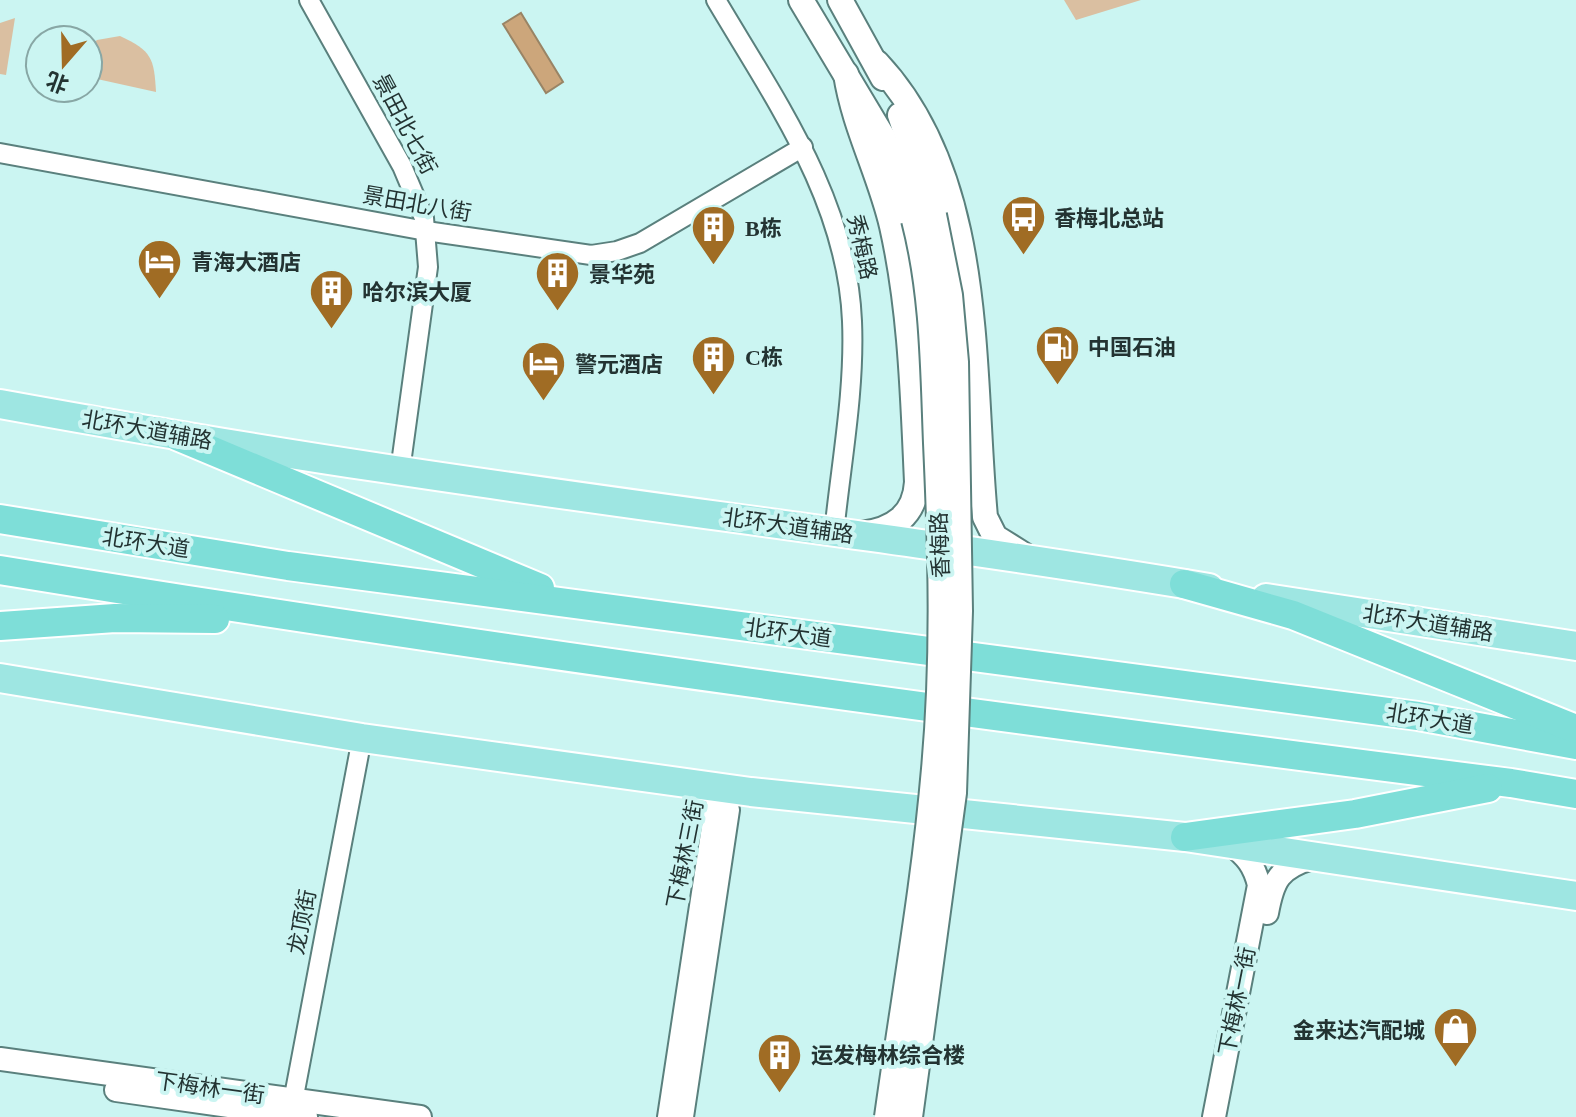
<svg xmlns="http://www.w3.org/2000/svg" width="1576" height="1117" viewBox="0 0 1576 1117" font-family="'Times New Roman','Noto Sans SC',serif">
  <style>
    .green { fill: #dabfa1 }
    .water { fill: #cca67b; stroke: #998465; stroke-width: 2 }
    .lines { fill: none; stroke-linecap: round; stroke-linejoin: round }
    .minor-casing { stroke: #5a807d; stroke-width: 22 }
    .tertiary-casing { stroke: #5a807d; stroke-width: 26 }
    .secondary-casing { stroke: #5a807d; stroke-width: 28 }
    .primary-casing { stroke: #fff; stroke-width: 32 }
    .trunk-casing { stroke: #fff; stroke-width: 32 }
    .minor { stroke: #fff; stroke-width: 18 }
    .tertiary { stroke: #fff; stroke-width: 22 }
    .secondary { stroke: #fff; stroke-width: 24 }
    .primary { stroke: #9ee6e2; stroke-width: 28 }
    .trunk { stroke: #7eded8; stroke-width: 28 }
    .secondary-bridge-casing { stroke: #5a807d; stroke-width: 28; stroke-linecap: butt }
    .secondary-bridge { stroke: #fff; stroke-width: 24 }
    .labels { text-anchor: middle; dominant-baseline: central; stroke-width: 8; stroke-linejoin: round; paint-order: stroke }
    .street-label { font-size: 22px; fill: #233332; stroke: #cbf5f2 }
    .poi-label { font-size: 22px; font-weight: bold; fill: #233332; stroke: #cbf5f2; text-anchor: start }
  </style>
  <rect width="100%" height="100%" fill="#cbf5f2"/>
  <!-- green -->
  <g class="green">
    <path d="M1064 0H1141L1076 20Z"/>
    <path d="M15 18 6 75 0 74V23Z"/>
    <path d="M120 36C152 51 154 58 156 92L88 77V48L97 40Z"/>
  </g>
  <!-- water -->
  <path class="water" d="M521 13 563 82 546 93 503 24Z"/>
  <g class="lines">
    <defs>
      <g id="minor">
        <path d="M309 0 402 166 424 218 428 267 400 471"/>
        <path d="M716 0C775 100 847 200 852 321 855 391 841 463 834 533"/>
        <path d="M0 153 426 231 591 255 617 251 640 243 803 147"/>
        <path d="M291 1112 362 738"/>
        <path d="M667 1117 714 807 724 788"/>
        <path d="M684 1117 730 810 724 788"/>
      </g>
      <g id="tertiary">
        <path d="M1267 913C1273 880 1279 868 1312 858"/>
        <path d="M0 1059 420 1117"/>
        <path d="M116 1090 306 1117"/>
        <path d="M1214 1117 1259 885C1254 865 1247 857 1231 844"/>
      </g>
      <g id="secondary">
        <path d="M801 0 883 137 914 220"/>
        <path d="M840 0 883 78"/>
        <path d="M877 63C986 179 971 369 985 517L995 537 1027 557"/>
        <path d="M846 74C854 127 880 174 892 226 911 310 913 396 917 482 915 515 894 530 862 534"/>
        <path d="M900 115 934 215"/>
      </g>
      <g id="primary">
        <path d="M0 404C127 427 254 449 382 468 657 510 934 542 1209 588"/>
        <path d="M1266 598 1576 646"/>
        <path d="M0 678 362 738 751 792 1185 837 1576 896"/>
      </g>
      <g id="trunk">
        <path d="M177 436 540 588"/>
        <path d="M0 519 288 566 1418 716 1576 745"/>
        <path d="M0 570C502 652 1006 719 1511 783L1576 794"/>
        <path d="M1184 584 1293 615 1576 729"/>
        <path d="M0 626 115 618 215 619"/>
        <path d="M1185 837 1355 814 1488 788"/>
      </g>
    </defs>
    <!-- minor casing -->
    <use href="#minor" class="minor-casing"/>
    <!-- tertiary casing -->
    <use href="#tertiary" class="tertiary-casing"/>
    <!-- secondary casing -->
    <use href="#secondary" class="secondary-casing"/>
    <!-- primary casing -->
    <use href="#primary" class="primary-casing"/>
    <!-- trunk casing -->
    <use href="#trunk" class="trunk-casing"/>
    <!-- minor -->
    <use href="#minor" class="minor"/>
    <!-- tertiary -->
    <use href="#tertiary" class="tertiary"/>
    <!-- secondary -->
    <use href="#secondary" class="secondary"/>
    <!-- primary -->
    <use href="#primary" class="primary"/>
    <!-- trunk -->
    <use href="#trunk" class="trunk"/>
    <defs>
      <g id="secondary-bridge">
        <path d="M887 1117C903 1001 924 886 934 769 944 660 941 552 936 443 933 368 933 293 914 220"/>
        <path d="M910 1117 954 793 960 611 956 362 950 295 934 215"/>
      </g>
    </defs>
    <!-- secondary-bridge casing -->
    <use href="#secondary-bridge" class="secondary-bridge-casing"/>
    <!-- secondary-bridge -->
    <use href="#secondary-bridge" class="secondary-bridge"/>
  </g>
  <!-- icons -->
  <defs>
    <symbol id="bus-pin" viewBox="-11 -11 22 30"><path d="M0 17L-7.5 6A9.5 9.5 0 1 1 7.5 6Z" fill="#a06c24" stroke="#cbf5f2"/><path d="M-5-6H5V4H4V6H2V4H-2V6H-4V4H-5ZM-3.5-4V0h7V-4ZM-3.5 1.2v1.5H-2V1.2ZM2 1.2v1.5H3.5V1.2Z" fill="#fff"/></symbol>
    <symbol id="building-pin" viewBox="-11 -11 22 30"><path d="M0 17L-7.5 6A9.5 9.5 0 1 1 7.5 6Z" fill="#a06c24" stroke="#cbf5f2"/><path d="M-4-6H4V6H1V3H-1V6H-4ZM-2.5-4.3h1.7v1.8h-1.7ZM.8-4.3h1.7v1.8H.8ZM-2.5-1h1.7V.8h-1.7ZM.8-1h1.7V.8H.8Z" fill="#fff"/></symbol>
    <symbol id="hotel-pin" viewBox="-11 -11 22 30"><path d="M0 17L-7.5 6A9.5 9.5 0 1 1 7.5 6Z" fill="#a06c24" stroke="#cbf5f2"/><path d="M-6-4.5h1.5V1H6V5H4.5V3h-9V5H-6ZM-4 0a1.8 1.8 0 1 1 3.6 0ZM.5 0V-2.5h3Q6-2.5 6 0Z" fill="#fff"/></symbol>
    <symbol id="fuel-pin" viewBox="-11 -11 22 30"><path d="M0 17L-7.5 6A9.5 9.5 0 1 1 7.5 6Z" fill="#a06c24" stroke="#cbf5f2"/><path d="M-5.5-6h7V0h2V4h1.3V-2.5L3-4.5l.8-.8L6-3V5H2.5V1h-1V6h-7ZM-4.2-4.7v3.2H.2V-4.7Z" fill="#fff"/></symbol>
    <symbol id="shop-pin" viewBox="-11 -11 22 30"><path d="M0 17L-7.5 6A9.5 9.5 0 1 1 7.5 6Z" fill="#a06c24" stroke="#cbf5f2"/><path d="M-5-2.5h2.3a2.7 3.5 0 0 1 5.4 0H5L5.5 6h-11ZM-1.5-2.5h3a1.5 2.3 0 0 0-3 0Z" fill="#fff"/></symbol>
  </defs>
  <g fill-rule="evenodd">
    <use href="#bus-pin" x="998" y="192" width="51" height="69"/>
    <use href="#building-pin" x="688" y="202" width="51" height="69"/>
    <use href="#hotel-pin" x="134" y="236" width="51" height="69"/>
    <use href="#building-pin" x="532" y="248" width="51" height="69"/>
    <use href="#building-pin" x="306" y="266" width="51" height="69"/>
    <use href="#fuel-pin" x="1032" y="322" width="51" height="69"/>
    <use href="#building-pin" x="688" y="332" width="51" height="69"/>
    <use href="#hotel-pin" x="518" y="338" width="51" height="69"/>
    <use href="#shop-pin" x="1430" y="1004" width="51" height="69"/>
    <use href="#building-pin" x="754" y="1030" width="51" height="69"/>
  </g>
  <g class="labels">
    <!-- street labels -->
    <g class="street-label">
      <text transform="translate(405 124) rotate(62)">景田北七街</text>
      <text transform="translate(417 204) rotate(10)">景田北八街</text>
      <text transform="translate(862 247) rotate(77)">秀梅路</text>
      <text transform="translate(147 430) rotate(10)">北环大道辅路</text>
      <text transform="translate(788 526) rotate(8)">北环大道辅路</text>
      <text transform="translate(146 543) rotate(9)">北环大道</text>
      <text transform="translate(940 545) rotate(-92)">香梅路</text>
      <text transform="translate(1428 623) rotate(9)">北环大道辅路</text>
      <text transform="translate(788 633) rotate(8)">北环大道</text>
      <text transform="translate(1430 719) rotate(9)">北环大道</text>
      <text transform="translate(685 854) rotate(-79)">下梅林三街</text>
      <text transform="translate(302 922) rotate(-79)">龙顶街</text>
      <text transform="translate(1237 1001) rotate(-79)">下梅林一街</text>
      <text transform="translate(210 1088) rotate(8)">下梅林一街</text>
    </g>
    <!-- poi labels -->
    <g class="poi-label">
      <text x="1054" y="218">香梅北总站</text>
      <text x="745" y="228">B栋</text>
      <text x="191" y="262">青海大酒店</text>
      <text x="589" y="274">景华苑</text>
      <text x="362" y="292">哈尔滨大厦</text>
      <text x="1088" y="347">中国石油</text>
      <text x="745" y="357">C栋</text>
      <text x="575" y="364">警元酒店</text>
      <text x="1425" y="1030" text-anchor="end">金来达汽配城</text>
      <text x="811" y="1055">运发梅林综合楼</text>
    </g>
  </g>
  <!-- north arrow -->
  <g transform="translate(64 64) rotate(200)"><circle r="38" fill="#cbf5f2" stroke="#88a7a5" stroke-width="2"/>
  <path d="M0-6L14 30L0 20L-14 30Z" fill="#a06c24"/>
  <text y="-12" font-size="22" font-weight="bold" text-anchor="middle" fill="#233332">北</text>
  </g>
</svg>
